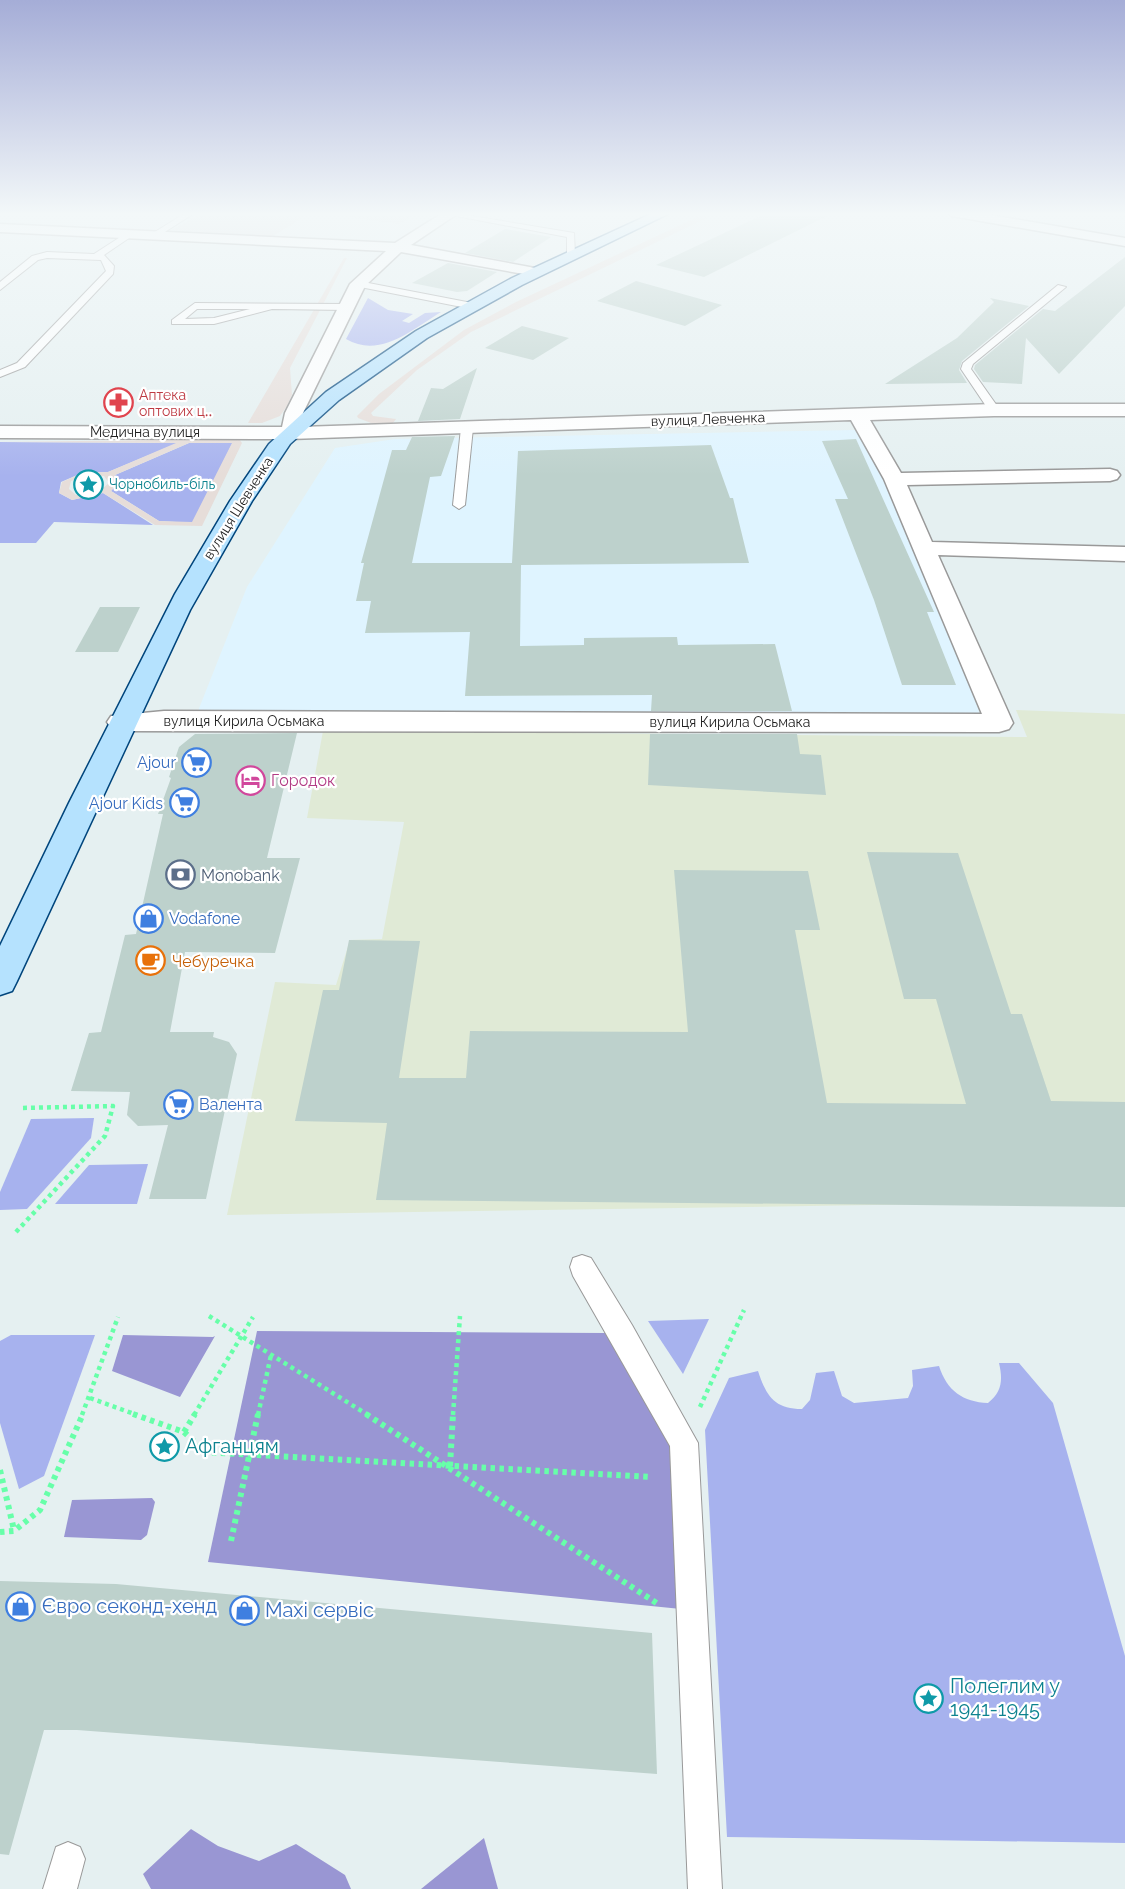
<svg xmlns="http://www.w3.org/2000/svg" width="1125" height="1889" viewBox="0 0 1125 1889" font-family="Raleway,sans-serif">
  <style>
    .residential { fill: #dcdddc }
    .industrial { fill: #e0ead6 }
    .education { fill: #dff4ff }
    .grass { fill: #a7b2ee }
    .forest { fill: #9996d3 }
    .plaza { fill: #e6ddd9; fill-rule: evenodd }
    .building { fill: #bdd1cc }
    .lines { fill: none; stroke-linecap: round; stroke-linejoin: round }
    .service-casing { stroke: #999; stroke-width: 2 }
    .minor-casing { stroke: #999; stroke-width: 3 }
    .secondary-casing { stroke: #00457c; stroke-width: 3 }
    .path-far1 { stroke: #67ffa9; stroke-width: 4.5; stroke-dasharray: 4 4; stroke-linecap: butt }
    .path { stroke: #67ffa9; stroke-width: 6; stroke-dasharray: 4.5 4.5; stroke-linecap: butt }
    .service { fill: #fff; fill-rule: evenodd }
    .minor { fill: #fff; fill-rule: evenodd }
    .secondary { fill: #b5e2fe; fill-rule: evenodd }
    .labels { text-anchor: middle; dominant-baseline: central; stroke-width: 4.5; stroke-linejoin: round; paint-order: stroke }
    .far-health-label { font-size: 14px; fill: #be3a42; stroke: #fff; text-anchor: start }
    .far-street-label { font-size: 14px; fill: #1f1f1f; stroke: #fff }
    .far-culture-label { font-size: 14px; fill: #0d838f; stroke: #fff; text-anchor: start }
    .shop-label { font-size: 16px; fill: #366cbe; stroke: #fff; text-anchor: end }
    .hotel-label { font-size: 16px; fill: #b23c85; stroke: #fff; text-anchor: start }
    .service-label { font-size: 16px; fill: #4e5e75; stroke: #fff; text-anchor: start }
    .food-label { font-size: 16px; fill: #c56008; stroke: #fff; text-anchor: start }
    .near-culture-label { font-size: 20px; fill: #0d838f; stroke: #fff; text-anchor: start }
    .near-shop-label { font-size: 20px; fill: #366cbe; stroke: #fff; text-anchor: start }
  </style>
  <rect width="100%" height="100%" fill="#e5f0f1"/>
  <!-- residential -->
  <path class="residential" d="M205 212H422L399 224 312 212 273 236 171 230Z"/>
  <!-- industrial -->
  <path class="industrial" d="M1016 710 1125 714V1201L227 1215 275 982 336 985 350 940 382 939 404 822 307 818 323 731 1027 737Z"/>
  <!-- education -->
  <path class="education" d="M855 430 873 457 951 627 980 715 198 711 247 587 335 448 395 439Z"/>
  <!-- grass -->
  <g class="grass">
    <path d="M368 298 388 310 413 314 402 321 409 323 425 313 441 312C413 329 380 359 346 339Z"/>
    <path d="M0 442 178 443 108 472 82 473 61 482 59 493 72 500 103 493 153 525 54 522 36 543H0Z"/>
    <path d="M233 442 193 523 159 521 111 491 119 482 115 475 189 443Z"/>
    <path d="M94 1118 91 1138 27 1209 0 1210V1192L31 1119Z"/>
    <path d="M148 1164 137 1204H55L89 1165Z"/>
    <path d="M709 1319 683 1374 648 1321Z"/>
    <path d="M11 1335H95L44 1476 19 1489 0 1423V1341Z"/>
    <path d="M999 1363H1019L1053 1403 1125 1656V1843L727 1837 705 1430 729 1378 758 1371C766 1395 774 1409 802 1409L810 1400 816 1373 834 1371 842 1396 854 1403 908 1398 913 1386 912 1370 939 1366C947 1391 963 1402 988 1403 1002 1392 1003 1380 999 1363Z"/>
  </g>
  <!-- forest -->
  <g class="forest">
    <path d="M257 1331 605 1333 677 1444 681 1609 208 1562Z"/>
    <path d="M123 1335 213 1337 215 1336 180 1397 112 1371Z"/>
    <path d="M152 1498 155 1502 147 1535 141 1540 64 1537 72 1500Z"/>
    <path d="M191 1829 218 1846 259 1861 296 1844 345 1875 351 1889H151L143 1874Z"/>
    <path d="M484 1838 498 1889H421Z"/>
  </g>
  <!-- plaza -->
  <g class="plaza">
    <path d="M708 212H719L471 332 417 370 371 413 373 416 396 419 393 423H371L358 418 357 416 379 394 464 330 516 302Z"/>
    <path d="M344 258H347L290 368 292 395 287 406 280 416 262 423H248Z"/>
    <path d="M239 439 242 443 202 526 155 525 103 493 72 500 59 493 62 482 82 473 108 472 176 443 0 442ZM189 443H232L192 522 159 521 111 491 119 482 115 475ZM84 476H104L109 483 101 490 76 495 69 489 71 481Z"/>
  </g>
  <!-- building -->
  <g class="building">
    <path d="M769 212H835L704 277 656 265Z"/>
    <path d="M505 229 551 237 513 262 465 253Z"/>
    <path d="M1125 257V306L1059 374 1026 338 1022 384 983 382 974 369 975 365 1043 309 1055 311Z"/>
    <path d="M448 263 497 272 467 291 457 292 412 283Z"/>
    <path d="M636 281 722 305 685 326 597 301Z"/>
    <path d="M990 298 1029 306 962 361 959 370 967 383 885 384 957 338 994 302Z"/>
    <path d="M522 326 569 338 533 360 485 348Z"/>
    <path d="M477 368 460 419 418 421 431 388 443 389Z"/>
    <path d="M455 436 441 476 430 477 412 563H512L518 451 711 445 730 498H733L749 563 521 565 520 646 584 645V638L677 637 678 645 775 644 792 711H651L652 695 465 696 470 632 365 633 371 601H356L364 563H361L392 450H406L412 437Z"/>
    <path d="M856 439 934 612H927L956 685H902L874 600 835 499H848L822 441Z"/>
    <path d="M100 607H140L118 652H75Z"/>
    <path d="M297 733 267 858H300L275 953 185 952 170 1032H214L213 1037 229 1042 237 1054 206 1199H149L168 1125 138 1126 127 1115 130 1092 71 1091 89 1033 101 1032 125 935 136 934 163 814H158L171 778 169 777 179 747 195 734Z"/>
    <path d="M650 734H797L800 754 821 755 826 795 648 785Z"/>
    <path d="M867 852 958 853 1011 1014H1022L1051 1101 1125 1102V1207L376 1200 387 1123 295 1121 323 990H339L349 940 420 941 399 1078H466L470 1031 688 1032 674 870 808 871 820 930H795L827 1103 966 1104 936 999H904Z"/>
    <path d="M0 1581 116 1584 652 1633 657 1774 77 1730H44L9 1855 0 1854Z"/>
  </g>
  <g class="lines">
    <defs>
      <g id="service">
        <path d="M187 212H196L157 237 150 235Z"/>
        <path d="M448 212 574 233 575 255 571 258 567 255V237L451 215Z"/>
        <path d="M128 232 135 234 104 255 114 266 113 274 25 367 0 377V370L17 363 106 271 101 260 47 258 38 260 0 290V282L32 256 47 252 94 254Z"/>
        <path d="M358 281 472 303 477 306 472 309 355 286V282Z"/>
        <path d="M1058 285 1066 287 973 364 971 369 1000 410 990 412 961 369 963 363Z"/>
        <path d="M195 303 347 304 352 307 347 310 272 309 214 324H172V320ZM197 309H250L214 318 185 319Z"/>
        <path d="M467 425 473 428 465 505 459 509 453 505 461 428Z"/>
        <path d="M582 1255 591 1258 632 1325 698 1443 722 1889H688L670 1446 573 1276 570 1267 573 1258Z"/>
        <path d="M68 1842 80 1847 85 1859 77 1889H43L56 1847Z"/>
      </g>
      <g id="minor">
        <path d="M444 212H460L411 245 535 268 542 272 535 276 401 252 365 286 303 413 301 427 994 404H1125V416H994L870 420 901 473 1110 469 1117 471 1120 475 1117 479 1110 481 907 485 932 542 1125 547V561L938 555 1013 723 1009 729 999 732 121 731 111 728 107 722 111 716 164 711 982 714 884 479 851 420 290 439 0 438V426L282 427 285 413 350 284 386 251 0 232V224L395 243Z"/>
        <path d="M946 212H973L1125 238V246L952 216Z"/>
      </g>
      <path id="secondary" d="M655 212H672L522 285 427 338 339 400 290 444 252 501 190 610 17 981 12 991 0 995V946L69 803 175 594 230 501 269 444 326 392 416 331 512 278Z"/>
    </defs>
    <!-- service casing -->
    <use href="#service" class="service-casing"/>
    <!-- minor casing -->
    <use href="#minor" class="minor-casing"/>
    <!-- secondary casing -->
    <use href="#secondary" class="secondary-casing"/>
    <!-- path-far1 -->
    <g class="path-far1">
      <path d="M16 1232 105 1136 113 1106 20 1108"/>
      <path d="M209 1316 368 1415"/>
      <path d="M90 1398 137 1415"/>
      <path d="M700 1407 744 1310"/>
      <path d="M82 1415 118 1317"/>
      <path d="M194 1415 253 1317"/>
      <path d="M258 1415 271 1355"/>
      <path d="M453 1415 460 1316"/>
    </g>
    <!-- path -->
    <g class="path">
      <path d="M133 1414 184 1432 205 1452 651 1477"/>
      <path d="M366 1414 658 1604"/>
      <path d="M184 1432 195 1414"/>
      <path d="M450 1466 453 1414"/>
      <path d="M0 1470 14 1530"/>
      <path d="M0 1532 14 1531 40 1510 83 1414"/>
      <path d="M231 1541 258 1414"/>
    </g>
    <!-- service -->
    <use href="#service" class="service"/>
    <!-- minor -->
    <use href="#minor" class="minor"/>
    <!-- secondary -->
    <use href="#secondary" class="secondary"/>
  </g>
  <!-- sky -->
  <linearGradient id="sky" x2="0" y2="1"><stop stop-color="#a5add7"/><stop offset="0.45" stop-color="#f3f8f9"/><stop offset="1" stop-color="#f3f8f9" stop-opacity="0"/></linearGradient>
  <rect width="1125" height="476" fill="url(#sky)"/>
  <!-- icons -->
  <defs>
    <symbol id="pharmacy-ring" viewBox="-11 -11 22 22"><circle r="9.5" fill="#fff" stroke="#e0444e" stroke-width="1.5"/><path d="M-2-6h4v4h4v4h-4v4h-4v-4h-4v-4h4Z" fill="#e0444e"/></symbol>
    <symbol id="sight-ring" viewBox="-11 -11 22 22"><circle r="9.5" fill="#fff" stroke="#0f9aa8" stroke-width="1.5"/><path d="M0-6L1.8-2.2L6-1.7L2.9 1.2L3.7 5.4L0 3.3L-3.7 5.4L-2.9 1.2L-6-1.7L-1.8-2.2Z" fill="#0f9aa8"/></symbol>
    <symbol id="supermarket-ring" viewBox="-11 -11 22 22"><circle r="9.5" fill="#fff" stroke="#3f7fe0" stroke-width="1.5"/><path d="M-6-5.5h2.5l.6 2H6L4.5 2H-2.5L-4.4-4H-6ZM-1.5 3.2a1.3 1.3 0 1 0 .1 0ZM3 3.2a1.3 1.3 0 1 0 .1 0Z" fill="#3f7fe0"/></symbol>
    <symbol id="hotel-ring" viewBox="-11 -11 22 22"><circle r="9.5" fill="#fff" stroke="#d1479c" stroke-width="1.5"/><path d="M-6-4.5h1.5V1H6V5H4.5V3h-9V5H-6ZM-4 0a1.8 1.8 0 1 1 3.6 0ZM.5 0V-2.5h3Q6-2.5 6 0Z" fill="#d1479c"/></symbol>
    <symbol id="bank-ring" viewBox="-11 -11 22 22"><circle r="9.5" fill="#fff" stroke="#5c6f8a" stroke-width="1.5"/><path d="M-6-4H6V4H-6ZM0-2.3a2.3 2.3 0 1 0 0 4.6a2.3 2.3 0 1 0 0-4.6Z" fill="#5c6f8a"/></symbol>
    <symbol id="shop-ring" viewBox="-11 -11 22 22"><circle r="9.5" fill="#fff" stroke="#3f7fe0" stroke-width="1.5"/><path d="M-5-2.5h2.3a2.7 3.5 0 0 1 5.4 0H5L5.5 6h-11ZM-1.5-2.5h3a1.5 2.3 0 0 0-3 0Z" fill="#3f7fe0"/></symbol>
    <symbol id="cafe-ring" viewBox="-11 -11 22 22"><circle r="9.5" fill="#fff" stroke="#e8710a" stroke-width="1.5"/><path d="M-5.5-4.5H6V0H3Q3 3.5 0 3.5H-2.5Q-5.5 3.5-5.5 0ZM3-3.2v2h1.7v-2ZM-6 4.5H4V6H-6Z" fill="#e8710a"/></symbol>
  </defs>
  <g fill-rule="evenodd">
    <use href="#pharmacy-ring" x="102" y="386" width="33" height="33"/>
    <use href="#sight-ring" x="72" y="468" width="33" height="33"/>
    <use href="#supermarket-ring" x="180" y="746" width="33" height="33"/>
    <use href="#hotel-ring" x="234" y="764" width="33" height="33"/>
    <use href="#supermarket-ring" x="168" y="786" width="33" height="33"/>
    <use href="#bank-ring" x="164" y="858" width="33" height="33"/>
    <use href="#shop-ring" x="132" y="902" width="33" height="33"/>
    <use href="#cafe-ring" x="134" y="944" width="33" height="33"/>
    <use href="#supermarket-ring" x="162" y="1088" width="33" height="33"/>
    <use href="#sight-ring" x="148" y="1430" width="33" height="33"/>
    <use href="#shop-ring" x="4" y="1590" width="33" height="33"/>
    <use href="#shop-ring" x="228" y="1594" width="33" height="33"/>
    <use href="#sight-ring" x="912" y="1682" width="33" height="33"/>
  </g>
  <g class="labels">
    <!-- far-health labels -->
    <g class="far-health-label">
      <text x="139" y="395">Аптека<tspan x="139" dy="16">оптових ц‥</tspan></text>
    </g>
    <!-- far-street labels -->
    <g class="far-street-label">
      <text transform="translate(708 419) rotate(-2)">вулиця Левченка</text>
      <text x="145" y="432">Медична вулиця</text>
      <text transform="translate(238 508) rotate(-58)">вулиця Шевченка</text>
      <text x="244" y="721">вулиця Кирила Осьмака</text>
      <text x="730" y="722">вулиця Кирила Осьмака</text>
    </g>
    <!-- far-culture labels -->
    <g class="far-culture-label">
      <text x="109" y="484">Чорнобиль-біль</text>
    </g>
    <!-- shop labels -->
    <g class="shop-label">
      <text x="176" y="762">Ajour</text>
      <text x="163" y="803">Ajour Kids</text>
      <text x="169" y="918" text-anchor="start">Vodafone</text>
      <text x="199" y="1104" text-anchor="start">Валента</text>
    </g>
    <!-- hotel labels -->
    <g class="hotel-label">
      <text x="271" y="780">Городок</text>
    </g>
    <!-- service labels -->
    <g class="service-label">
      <text x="201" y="875">Monobank</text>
    </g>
    <!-- food labels -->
    <g class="food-label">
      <text x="172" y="961">Чебуречка</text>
    </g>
    <!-- near-culture labels -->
    <g class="near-culture-label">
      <text x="185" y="1446">Афганцям</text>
      <text x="950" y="1686">Полеглим у<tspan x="950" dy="23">1941-1945</tspan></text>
    </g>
    <!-- near-shop labels -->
    <g class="near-shop-label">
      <text x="42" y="1606">Євро секонд-хенд</text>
      <text x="265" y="1610">Maxi сервіс</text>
    </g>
  </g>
</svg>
